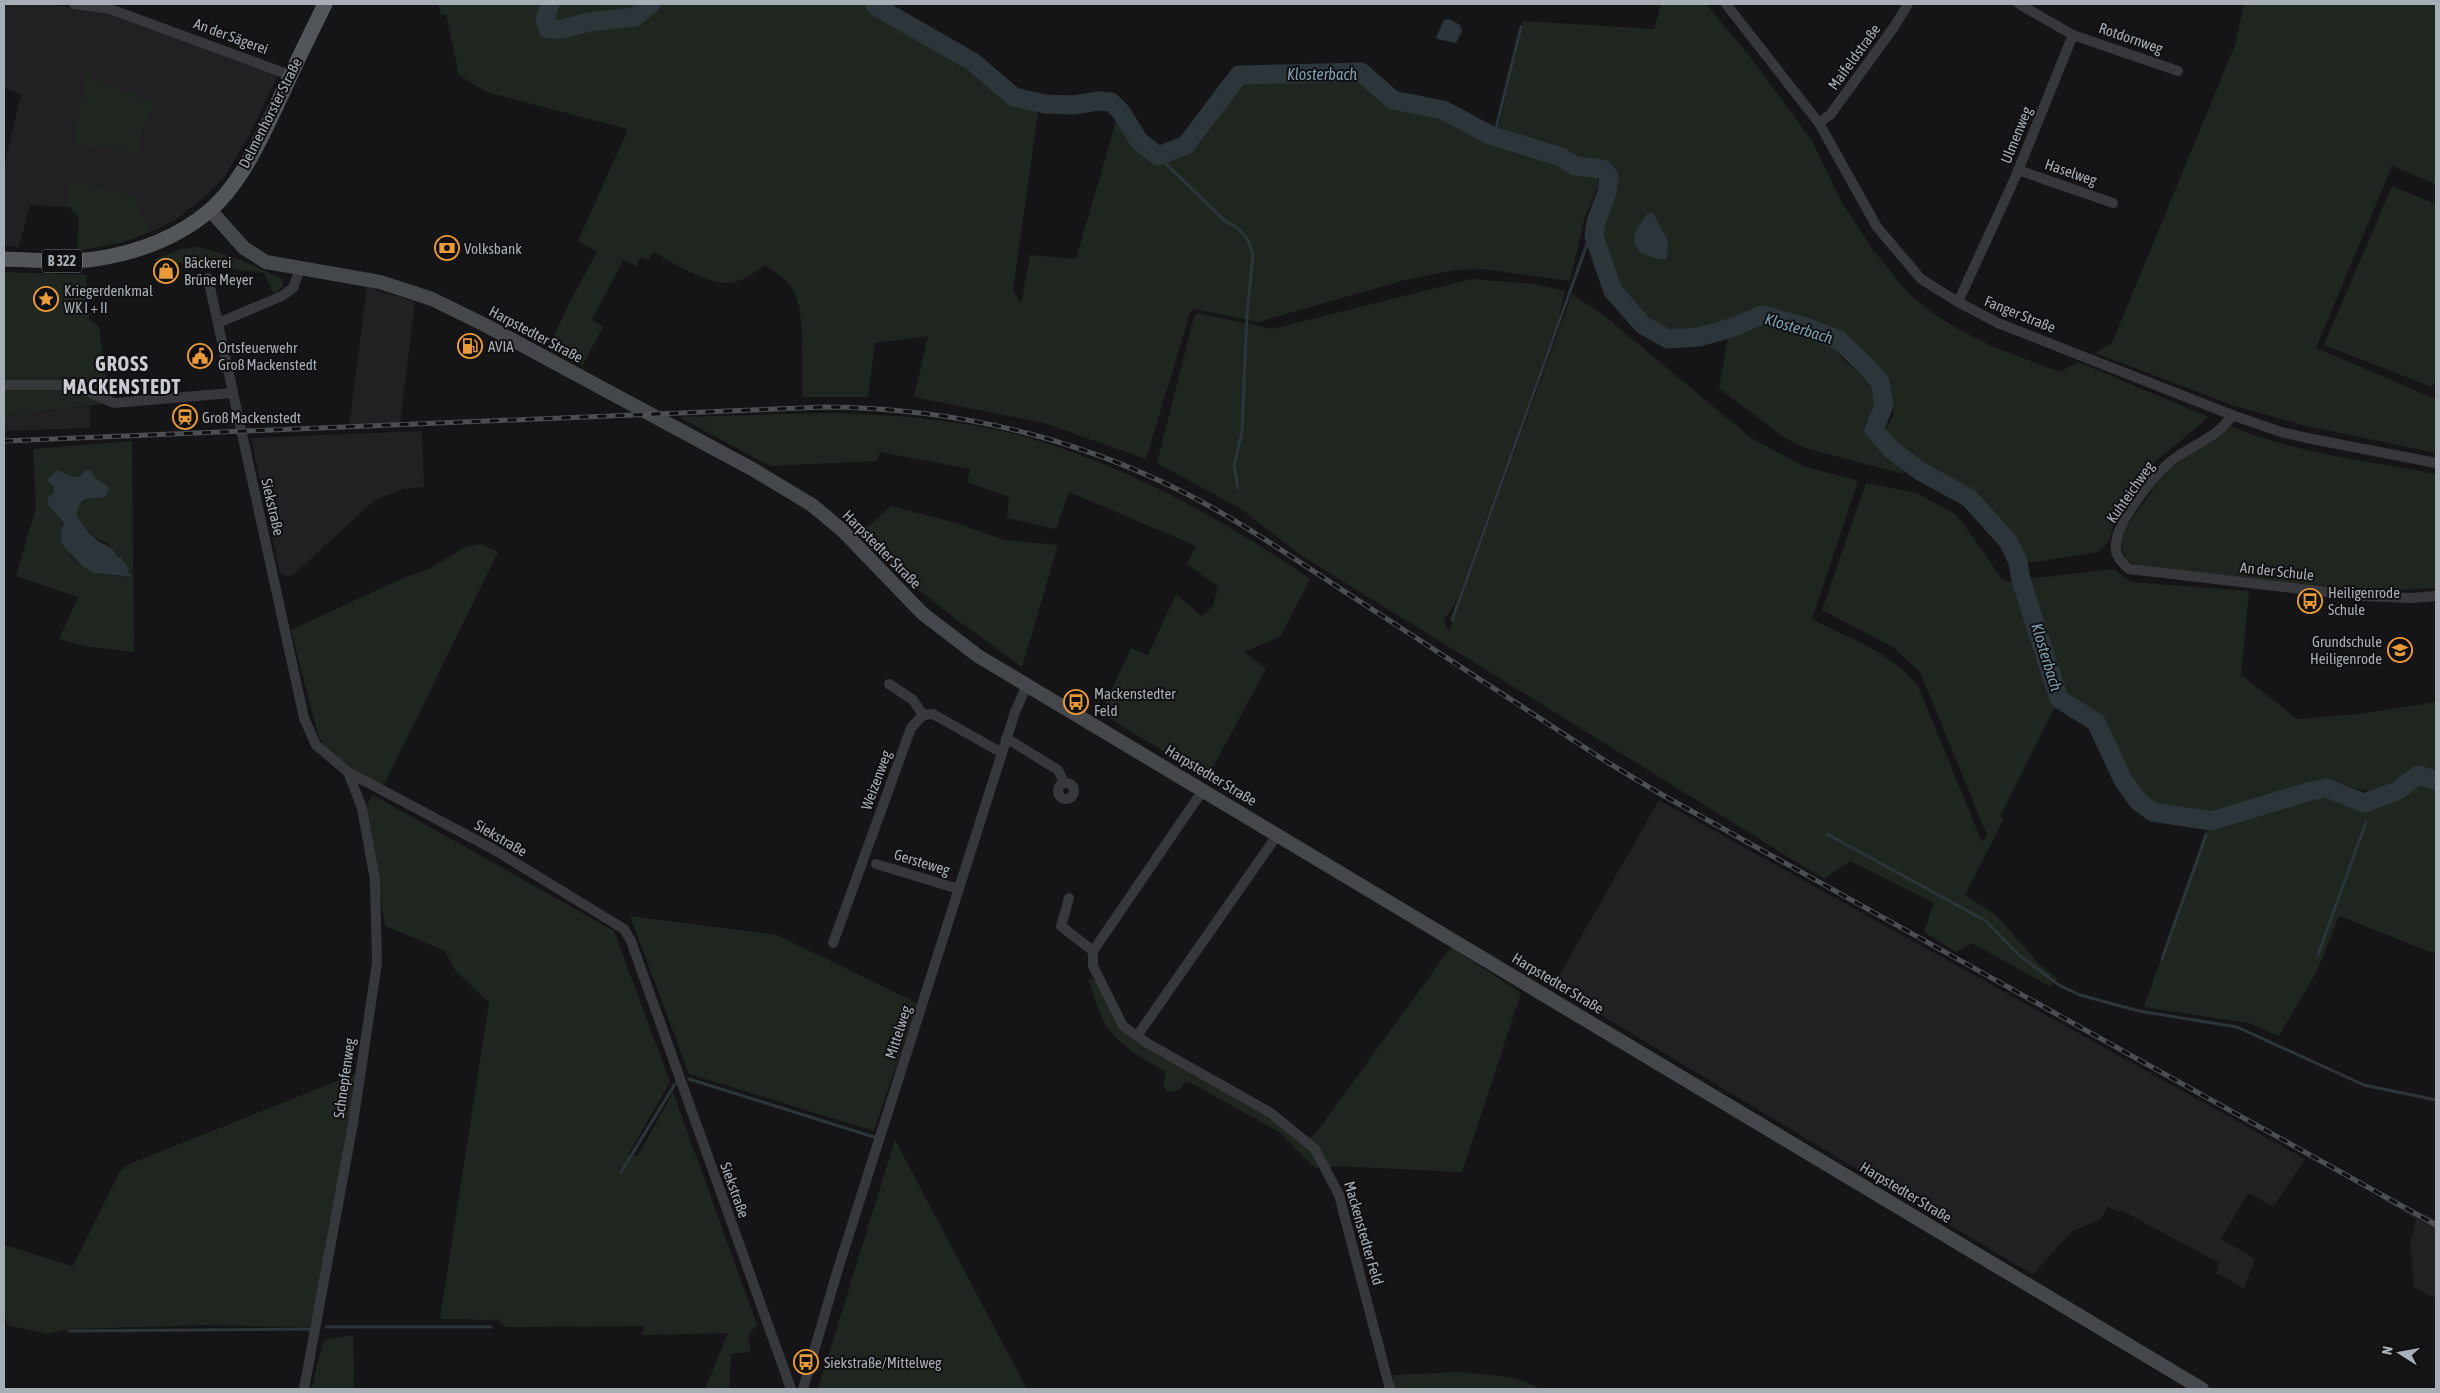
<svg xmlns="http://www.w3.org/2000/svg" width="2440" height="1393" viewBox="0 0 2440 1393" font-family="'Asap Condensed',sans-serif">
  <style>
    .built { fill: #212124; fill-rule: evenodd }
    .green { fill: #1f261f; fill-rule: evenodd }
    .water { fill: #2c353a }
    .lines { fill: none; stroke-linecap: round; stroke-linejoin: round }
    .stream { stroke: #2c353a; stroke-width: 3 }
    .river { stroke: #2c353a; stroke-width: 19 }
    .street { stroke: #36383b; stroke-width: 10 }
    .secondary { stroke: #44474b; stroke-width: 14 }
    .primary { stroke: #52555a; stroke-width: 15 }
    .rail-casing { stroke: #4b4e52; stroke-width: 5 }
    .rail { stroke: #101012; stroke-width: 3; stroke-dasharray: 9; stroke-linecap: butt }
    .labels { text-anchor: middle; dominant-baseline: central; stroke-width: 4; stroke-linejoin: round; paint-order: stroke }
    .shield { fill: #101012; stroke: #7a7f85; stroke-width: 1 }
    .shield-label { font-size: 14px; font-weight: bold; fill: #a7aeb6 }
    .street-label { font-size: 15px; fill: #a7aeb6; stroke: #101012 }
    .poi-label { font-size: 15px; fill: #a7aeb6; stroke: #101012; text-anchor: start }
    .water-label { font-size: 16px; font-style: italic; fill: #7f9fb0; stroke: #101012 }
    .district-label { font-size: 20px; font-weight: bold; letter-spacing: 1px; fill: #c8ccd2; stroke: #101012 }
  </style>
  <rect width="100%" height="100%" fill="#151517"/>
  <!-- built -->
  <g class="built">
    <path d="M4 4H50L117 16 278 75 249 136 225 176 208 194 177 219 151 232 132 196 69 183 65 207 30 205 19 247 4 246V167L21 94 4 88ZM86 75 155 103 145 124 138 154Z"/>
    <path d="M367 287 415 302 400 425 349 427Z"/>
    <path d="M90 406V428L4 431V416Z"/>
    <path d="M422 431 424 487 403 489 375 500 293 575 285 577 280 573 251 438Z"/>
    <path d="M1659 800 2305 1159 2273 1207 2248 1193 2221 1239 2255 1259 2244 1288 2216 1273 2219 1263 2121 1210 2119 1213 2108 1206 2101 1219 2071 1232 2033 1275 1553 986Z"/>
    <path d="M2382 1195 2436 1219V1299L2414 1287 2410 1243 2416 1219 2380 1198Z"/>
  </g>
  <!-- green -->
  <g class="green">
    <path d="M438 4H543L540 14 541 28 550 34 596 26 630 24 656 4H869L875 10 1011 99 1039 105 1013 291 1021 304 1030 255 1076 259 1117 118 1135 144 1163 163 1177 157 1200 144 1243 81 1360 75 1391 103 1442 116 1486 138 1597 173 1598 186 1585 217 1570 281 1482 269 1456 270 1405 280 1258 322 1194 309 1190 313 1146 459 1044 423 914 397 928 336 875 343 868 397H803C800 367 808 309 790 285 783 277 774 271 765 265 754 273 742 282 728 283 707 285 673 262 653 252L649 260 640 257 637 266 623 260 592 320 603 327 582 366 549 347 568 305 597 252 578 241 628 129 486 92 459 75 446 14 441 15Z"/>
    <path d="M559 4H639C625 14 608 13 592 15 580 17 568 21 556 24L553 19Z"/>
    <path d="M1661 4H1706L1749 55 1812 141 1841 201 1873 250 1909 294 1934 314 1958 329 1994 347 2060 372 2078 362 2209 417 2155 462 2115 521 2109 541 2099 552 2028 563C2007 533 1984 501 1952 481 1945 476 1935 474 1928 469 1911 460 1896 444 1885 430L1893 416 1894 404 1881 373 1874 364 1857 353 1846 339 1835 334 1760 310H1750L1715 327 1697 331 1664 334 1656 331 1638 315 1615 288 1604 254 1600 221 1613 185V173L1610 163C1581 163 1524 142 1498 129L1523 21 1654 29Z"/>
    <path d="M2244 4H2436V184L2392 166 2316 348 2436 399V453L2306 426 2232 405 2095 353 2112 343 2235 45Z"/>
    <path d="M86 75 155 103 145 124 138 154 75 143Z"/>
    <path d="M69 182 132 196 151 232 124 242 77 251 79 218 69 207H65Z"/>
    <path d="M2392 186 2436 204V378L2432 387 2324 345Z"/>
    <path d="M198 247C228 254 255 265 282 279L283 287 274 294 264 273 153 260 181 249Z"/>
    <path d="M4 272 86 275 89 319 99 327 110 403 4 416Z"/>
    <path d="M1472 279 1534 284 1565 291 1560 314 1457 600 1444 621 1449 632 1572 294 1607 318 1750 437 1803 466 1858 481 1812 619C1849 639 1892 652 1918 686L1982 842 1987 835 1920 672 1893 647 1822 610 1866 483 1917 493 1957 515 2002 579 2018 584 2057 703 2000 817 2003 820 1965 895 1996 915 2039 964 2057 978 2051 987 1972 943 1956 952 1924 932 1934 903 1850 861 1824 879 1302 556 1241 509 1157 463 1194 317 1198 313 1272 329Z"/>
    <path d="M1763 323C1782 328 1817 333 1832 346 1838 351 1841 359 1847 363 1865 377 1872 382 1878 405L1865 424 1867 437 1903 470 1904 474 1805 448 1783 437 1719 388 1728 336Z"/>
    <path d="M827 413C878 414 927 417 978 426 1095 448 1213 512 1310 579L1281 636 1244 652 1266 669 1207 778 1101 713 1131 648 1148 655 1176 594 1202 616 1213 606 1218 587 1187 564 1196 546 1069 492 1056 529 1007 518 1009 497 967 482 970 469 880 452 877 461 770 466 679 417Z"/>
    <path d="M2230 426C2295 453 2367 461 2436 474V588L2376 591 2139 567 2126 559 2119 543 2122 533 2165 472Z"/>
    <path d="M132 441 134 652 84 646 59 639 78 597 16 576 36 507 33 449ZM63 472 70 477 84 474 103 483 92 496 79 505 77 514 84 527 95 538 107 543 124 561 126 571 132 577C120 576 108 576 96 573 78 569 54 542 64 524L48 505 55 487 46 480Z"/>
    <path d="M891 506 957 523 1004 540 1058 545 1022 667 957 620 904 578 861 533Z"/>
    <path d="M481 544 498 552 384 785C358 773 331 761 318 735L291 630 401 579 429 569 465 547Z"/>
    <path d="M2114 569 2131 582 2249 591 2241 675 2297 719 2359 714 2436 702V772L2420 771 2375 791 2357 789 2337 782 2313 783 2218 815 2163 811 2151 806 2137 794 2118 764 2097 719 2061 699 2025 579Z"/>
    <path d="M2416 783 2436 787V954L2339 916 2317 971 2279 1036 2249 1023 2144 1007 2208 826 2229 823 2256 810 2304 796 2331 795 2369 808 2396 796Z"/>
    <path d="M373 795 614 931 670 1082 628 1155 638 1156 673 1092 757 1325 748 1335 751 1352 731 1354 729 1389H705L728 1333 642 1335 645 1326 506 1327 496 1318 494 1320 440 1319 489 1003 455 970 445 951 385 926 367 804Z"/>
    <path d="M630 916 777 935 917 1003 874 1131 689 1074Z"/>
    <path d="M1451 947 1521 993 1462 1172 1336 1166 1315 1168 1279 1132 1191 1083 1185 1082C1181 1091 1176 1092 1167 1091L1163 1086 1166 1072C1141 1057 1113 1043 1101 1016 1096 1004 1092 991 1088 978L1097 981 1120 1027 1233 1092 1305 1142 1316 1133Z"/>
    <path d="M357 1073 311 1327 205 1325 69 1329 47 1334 7 1325 4 1311V1245L73 1266 119 1173 127 1165Z"/>
    <path d="M895 1140 1027 1389H818Z"/>
    <path d="M353 1335 354 1389H311L324 1340Z"/>
    <path d="M1456 1372C1479 1374 1522 1375 1539 1389H1393V1375Z"/>
  </g>
  <!-- water -->
  <g class="water">
    <path d="M1450 19 1460 25 1462 31 1456 43 1437 39 1436 37 1444 20Z"/>
    <path d="M1653 213 1668 241 1667 259H1657L1641 253C1626 238 1639 227 1647 214Z"/>
    <path d="M58 470C69 475 77 482 86 470L91 471 95 478 109 487 106 496C94 502 81 491 77 514 81 524 88 533 97 540 105 546 113 546 118 557H121L129 569 127 571 132 577 94 573 83 567 65 548 61 540V530L64 523 48 505V498L54 492V487L46 480Z"/>
  </g>
  <g class="lines">
    <!-- stream -->
    <g class="stream">
      <path d="M1494 136 1521 27"/>
      <path d="M1158 156 1224 220 1239 229 1247 238 1253 255 1247 314 1242 432 1234 466 1238 488"/>
      <path d="M1452 620 1568 297 1587 244 1594 236"/>
      <path d="M2370 806 2372 802"/>
      <path d="M2210 824 2211 821"/>
      <path d="M1827 834 1986 921 2018 954 2059 985 2080 995 2139 1011 2237 1027 2364 1085 2436 1100"/>
      <path d="M2318 955 2366 822"/>
      <path d="M2162 959 2206 835"/>
      <path d="M689 1079 874 1137"/>
      <path d="M621 1172 675 1084"/>
      <path d="M326 1327H491"/>
      <path d="M69 1331 312 1329"/>
    </g>
    <!-- river -->
    <g class="river">
      <path d="M550 4 545 19 548 29H563L588 22 635 17 651 4"/>
      <path d="M875 4 879 8 973 62 1014 97 1045 104 1073 105 1099 101 1111 102 1121 112 1139 141 1158 156 1186 145 1239 75 1361 72 1393 100 1443 110 1490 135 1561 157 1575 166 1602 169 1609 176 1607 192 1596 222 1594 236 1613 291 1643 325 1668 339 1699 337 1731 328 1762 315 1806 327 1839 340 1868 368 1880 382 1884 405 1874 430 1892 450 1920 471 1969 498 2008 541 2018 562 2021 580 2059 699 2096 722 2123 780 2138 801 2153 812 2211 821 2311 791 2327 788 2364 803 2397 791 2418 775 2436 780"/>
    </g>
    <!-- street -->
    <g class="street">
      <path d="M74 4 110 9 290 75"/>
      <path d="M1726 4 1819 123 1877 227 1921 279 1958 302 1998 323 2232 415 2281 432 2312 439 2436 463"/>
      <path d="M2073 35 2178 71"/>
      <path d="M1819 123 1830 115 1894 27 1908 4"/>
      <path d="M2018 170 2113 203"/>
      <path d="M208 278 304 718 316 745 348 772 493 849 624 929 631 941 791 1389"/>
      <path d="M1958 302 2015 178 2073 35 2019 4"/>
      <path d="M218 323 282 296 293 288 300 269"/>
      <path d="M4 385H72L114 403 232 393"/>
      <path d="M2232 415C2221 435 2193 445 2174 459 2156 472 2118 520 2116 543 2114 555 2121 562 2129 569L2363 596 2410 598 2436 596"/>
      <path d="M889 684 913 700 923 715"/>
      <path d="M1006 738 1058 770 1064 783"/>
      <circle cx="1066" cy="791" r="8"/>
      <path d="M1203 790 1093 951V966L1123 1026 1147 1043 1271 1113 1315 1149 1339 1195 1390 1389"/>
      <path d="M876 864 959 889"/>
      <path d="M1069 898 1061 926 1093 951"/>
      <path d="M833 943 911 728 923 715 933 714 1002 753"/>
      <path d="M1137 1036 1278 834"/>
      <path d="M304 1389 353 1123 377 963 375 880 362 808 348 772"/>
      <path d="M803 1389 838 1269 1002 753 1015 712 1027 685"/>
    </g>
    <!-- secondary -->
    <path class="secondary" d="M210 210 244 248 266 262 380 282 432 299 483 324 754 470 812 505 842 530 922 613 978 656 2202 1389"/>
    <!-- primary -->
    <path class="primary" d="M4 259C34 260 65 263 95 259 135 253 177 238 209 211 245 181 269 121 289 79 300 54 313 29 325 4"/>
    <defs>
      <path id="rail" d="M4 441 825 407C950 408 1069 435 1181 491 1245 523 1304 566 1364 604 1445 657 1526 710 1607 762L1659 793 2436 1225"/>
    </defs>
    <!-- rail casing -->
    <use href="#rail" class="rail-casing"/>
    <!-- rail -->
    <use href="#rail" class="rail"/>
  </g>
  <!-- icons -->
  <defs>
    <symbol id="bank-ring" viewBox="-11 -11 22 22"><circle r="9.5" fill="#101012" stroke="#ea9a39" stroke-width="1.5"/><path d="M-6-4H6V4H-6ZM0-2.3a2.3 2.3 0 1 0 0 4.6a2.3 2.3 0 1 0 0-4.6Z" fill="#ea9a39"/></symbol>
    <symbol id="shop-ring" viewBox="-11 -11 22 22"><circle r="9.5" fill="#101012" stroke="#ea9a39" stroke-width="1.5"/><path d="M-5-2.5h2.3a2.7 3.5 0 0 1 5.4 0H5L5.5 6h-11ZM-1.5-2.5h3a1.5 2.3 0 0 0-3 0Z" fill="#ea9a39"/></symbol>
    <symbol id="sight-ring" viewBox="-11 -11 22 22"><circle r="9.5" fill="#101012" stroke="#ea9a39" stroke-width="1.5"/><path d="M0-6L1.8-2.2L6-1.7L2.9 1.2L3.7 5.4L0 3.3L-3.7 5.4L-2.9 1.2L-6-1.7L-1.8-2.2Z" fill="#ea9a39"/></symbol>
    <symbol id="fuel-ring" viewBox="-11 -11 22 22"><circle r="9.5" fill="#101012" stroke="#ea9a39" stroke-width="1.5"/><path d="M-5.5-6h7V0h2V4h1.3V-2.5L3-4.5l.8-.8L6-3V5H2.5V1h-1V6h-7ZM-4.2-4.7v3.2H.2V-4.7Z" fill="#ea9a39"/></symbol>
    <symbol id="civic-ring" viewBox="-11 -11 22 22"><circle r="9.5" fill="#101012" stroke="#ea9a39" stroke-width="1.5"/><path d="M-.6-6.5H3V-4.5H.6V-3L4-1V1h2V6H-6V1h2V-1L-.6-3ZM-1.2 2.5V6h2.4V2.5Z" fill="#ea9a39"/></symbol>
    <symbol id="station-ring" viewBox="-11 -11 22 22"><circle r="9.5" fill="#101012" stroke="#ea9a39" stroke-width="1.5"/><path d="M-3-6H3Q5-6 5-4V2Q5 4 3 4L4.5 6H3L1.5 4h-3L-3 6H-4.5L-3 4Q-5 4-5 2V-4Q-5-6-3-6ZM-3.5-4v3h7v-3ZM-3.5 1v1.5H-2V1ZM2 1v1.5H3.5V1Z" fill="#ea9a39"/></symbol>
    <symbol id="bus-ring" viewBox="-11 -11 22 22"><circle r="9.5" fill="#101012" stroke="#ea9a39" stroke-width="1.5"/><path d="M-5-6H5V4H4V6H2V4H-2V6H-4V4H-5ZM-3.5-4V0h7V-4ZM-3.5 1.2v1.5H-2V1.2ZM2 1.2v1.5H3.5V1.2Z" fill="#ea9a39"/></symbol>
    <symbol id="school-ring" viewBox="-11 -11 22 22"><circle r="9.5" fill="#101012" stroke="#ea9a39" stroke-width="1.5"/><path d="M0-5L7-2L0 1L-7-2ZM-4 1L0 2.5L4 1V4Q0 6-4 4Z" fill="#ea9a39"/></symbol>
  </defs>
  <g fill-rule="evenodd">
    <use href="#bank-ring" x="433" y="234" width="28" height="28"/>
    <use href="#shop-ring" x="152" y="257" width="28" height="28"/>
    <use href="#sight-ring" x="32" y="285" width="28" height="28"/>
    <use href="#fuel-ring" x="456" y="332" width="28" height="28"/>
    <use href="#civic-ring" x="186" y="342" width="28" height="28"/>
    <use href="#station-ring" x="171" y="403" width="28" height="28"/>
    <use href="#bus-ring" x="2296" y="587" width="28" height="28"/>
    <use href="#school-ring" x="2386" y="636" width="28" height="28"/>
    <use href="#bus-ring" x="1062" y="688" width="28" height="28"/>
    <use href="#bus-ring" x="792" y="1348" width="28" height="28"/>
  </g>
  <g class="labels">
    <!-- shield labels -->
    <rect class="shield" x="42" y="249.5" width="40" height="23" rx="4"/>
    <g class="shield-label">
      <text x="62" y="261">B 322</text>
    </g>
    <!-- street labels -->
    <g class="street-label">
      <text transform="translate(231 36) rotate(20)">An der Sägerei</text>
      <text transform="translate(2131 38) rotate(19)">Rotdornweg</text>
      <text transform="translate(1854 57) rotate(-54)">Maifeldstraße</text>
      <text transform="translate(270 113) rotate(-63)">Delmenhorster Straße</text>
      <text transform="translate(2016 135) rotate(-68)">Ulmenweg</text>
      <text transform="translate(2071 172) rotate(19)">Haselweg</text>
      <text transform="translate(2020 314) rotate(22)">Fanger Straße</text>
      <text transform="translate(536 334) rotate(28)">Harpstedter Straße</text>
      <text transform="translate(2130 492) rotate(-55)">Kuhteichweg</text>
      <text transform="translate(273 507) rotate(77)">Siekstraße</text>
      <text transform="translate(882 549) rotate(45)">Harpstedter Straße</text>
      <text transform="translate(2277 571) rotate(6)">An der Schule</text>
      <text transform="translate(1211 775) rotate(31)">Harpstedter Straße</text>
      <text transform="translate(876 780) rotate(-70)">Weizenweg</text>
      <text transform="translate(501 838) rotate(30)">Siekstraße</text>
      <text transform="translate(922 862) rotate(17)">Gersteweg</text>
      <text transform="translate(1558 983) rotate(31)">Harpstedter Straße</text>
      <text transform="translate(898 1032) rotate(-72)">Mittelweg</text>
      <text transform="translate(344 1078) rotate(-82)">Schnepfenweg</text>
      <text transform="translate(735 1190) rotate(70)">Siekstraße</text>
      <text transform="translate(1906 1192) rotate(31)">Harpstedter Straße</text>
      <text transform="translate(1364 1233) rotate(74)">Mackenstedter Feld</text>
    </g>
    <!-- poi labels -->
    <g class="poi-label">
      <text x="464" y="248">Volksbank</text>
      <text x="184" y="262">Bäckerei<tspan x="184" dy="17">Brüne Meyer</tspan></text>
      <text x="64" y="290">Kriegerdenkmal<tspan x="64" dy="17">WK I + II</tspan></text>
      <text x="488" y="346">AVIA</text>
      <text x="218" y="347">Ortsfeuerwehr<tspan x="218" dy="17">Groß Mackenstedt</tspan></text>
      <text x="202" y="417">Groß Mackenstedt</text>
      <text x="2328" y="592">Heiligenrode<tspan x="2328" dy="17">Schule</tspan></text>
      <text x="2382" y="641" text-anchor="end">Grundschule<tspan x="2382" dy="17">Heiligenrode</tspan></text>
      <text x="1094" y="693">Mackenstedter<tspan x="1094" dy="17">Feld</tspan></text>
      <text x="824" y="1362">Siekstraße/Mittelweg</text>
    </g>
    <!-- water labels -->
    <g class="water-label">
      <text x="1322" y="74">Klosterbach</text>
      <text transform="translate(1799 328) rotate(17)">Klosterbach</text>
      <text transform="translate(2047 657) rotate(73)">Klosterbach</text>
    </g>
    <!-- district labels -->
    <g class="district-label">
      <text x="122" y="363">GROSS<tspan x="122" dy="23">MACKENSTEDT</tspan></text>
    </g>
  </g>
  <!-- border -->
  <rect width="2440" height="1393" fill="none" stroke="#a7aeb6" stroke-width="10"/>
  <!-- north arrow -->
  <g transform="translate(2400 1353) rotate(281)" stroke="#101012" stroke-width="4" paint-order="stroke">
  <path d="M0-4L9 19L0 12L-9 19Z" fill="#a7aeb6"/>
  <text y="-8" font-size="14" font-weight="bold" text-anchor="middle" fill="#a7aeb6">N</text>
  </g>
</svg>
